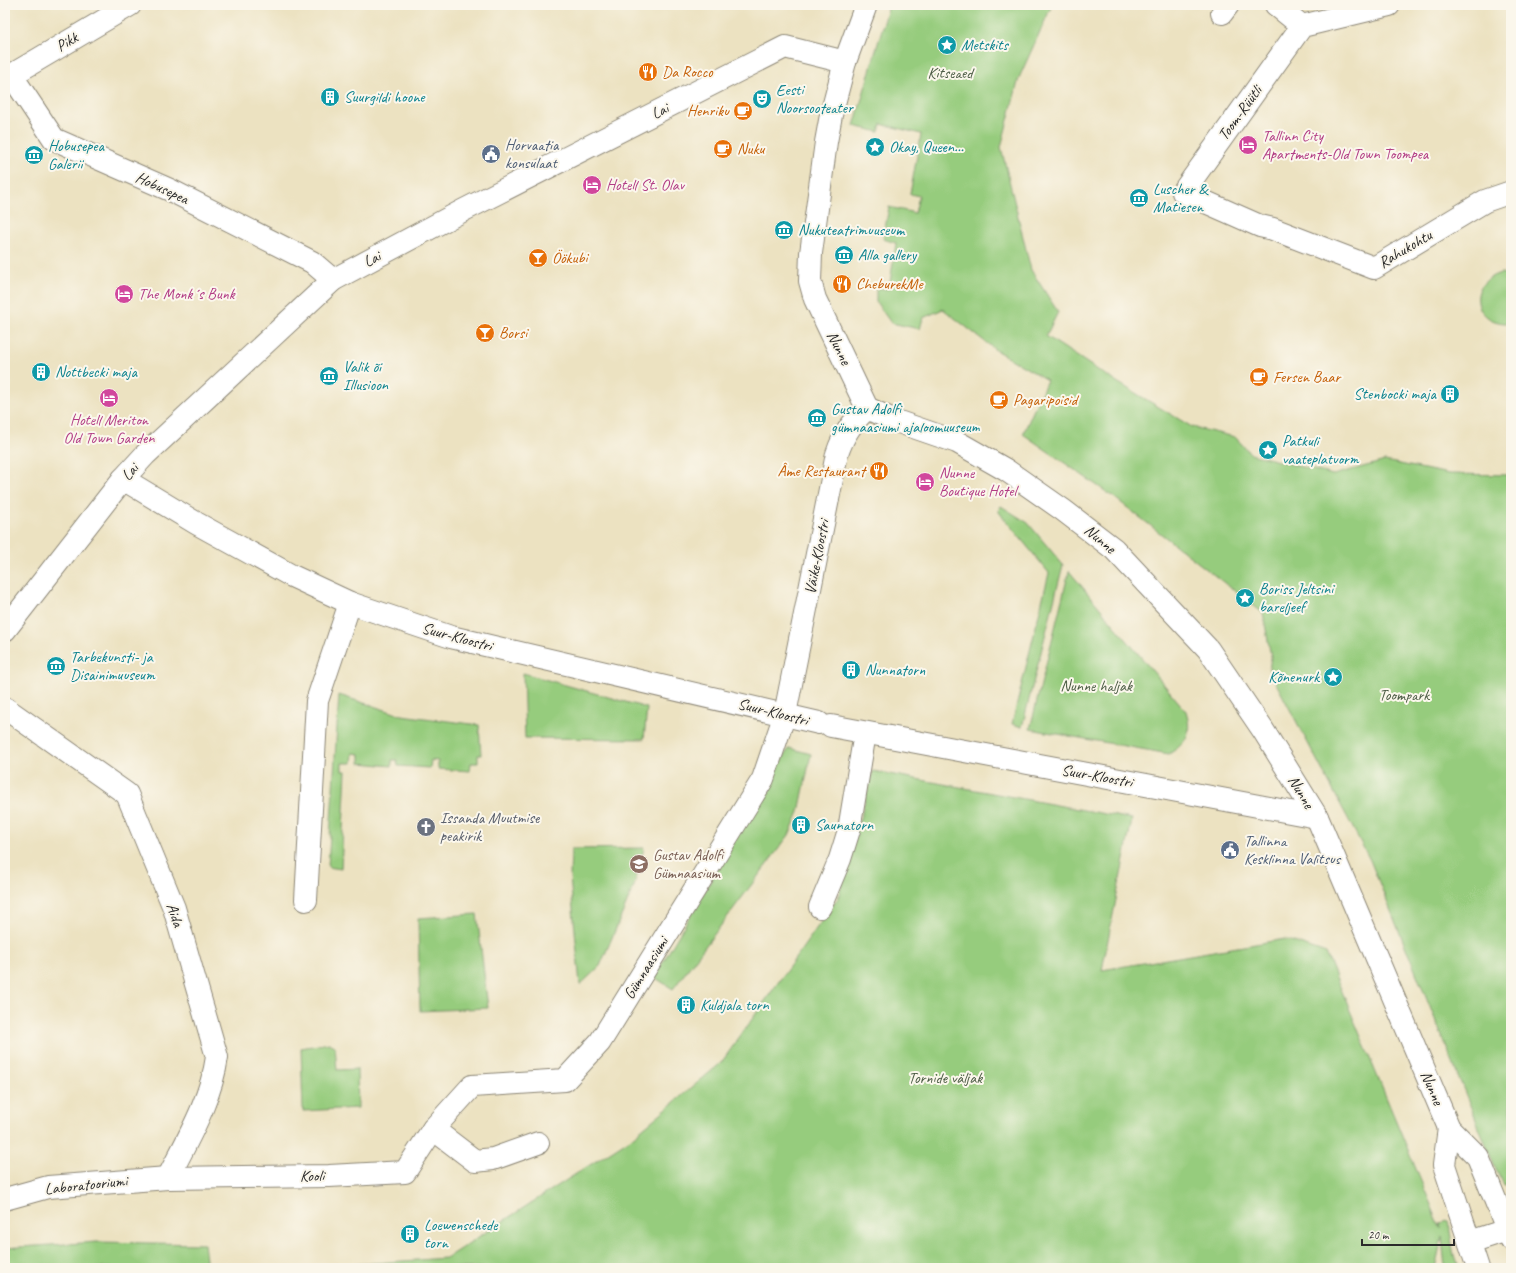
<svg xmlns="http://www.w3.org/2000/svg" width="1516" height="1273" viewBox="0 0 1516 1273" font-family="Caveat,sans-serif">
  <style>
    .green { fill: #96cc7d; stroke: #607c54 }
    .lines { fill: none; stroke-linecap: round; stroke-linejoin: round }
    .minor-casing { stroke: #8c8676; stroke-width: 24 }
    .minor { stroke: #fff; stroke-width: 22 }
    .labels { text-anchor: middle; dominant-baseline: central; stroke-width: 4; stroke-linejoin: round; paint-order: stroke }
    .street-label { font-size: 16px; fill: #2b2b2b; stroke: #fbf7ec }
    .culture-label { font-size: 16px; fill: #0d838f; stroke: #fbf7ec; text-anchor: start }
    .food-label { font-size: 16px; fill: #c56008; stroke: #fbf7ec; text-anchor: start }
    .park-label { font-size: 16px; fill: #4b5b44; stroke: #fbf7ec }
    .hotel-label { font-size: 16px; fill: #b23c85; stroke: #fbf7ec; text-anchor: start }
    .service-label { font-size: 16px; fill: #4e5e75; stroke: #fbf7ec; text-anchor: start }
    .worship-label { font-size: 16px; fill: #5b616d; stroke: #fbf7ec; text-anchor: start }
    .education-label { font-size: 16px; fill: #785e54; stroke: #fbf7ec; text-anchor: start }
  </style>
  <rect width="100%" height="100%" fill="#fbf7ec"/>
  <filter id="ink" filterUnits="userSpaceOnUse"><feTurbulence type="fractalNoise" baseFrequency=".025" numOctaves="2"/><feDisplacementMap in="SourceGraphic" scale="8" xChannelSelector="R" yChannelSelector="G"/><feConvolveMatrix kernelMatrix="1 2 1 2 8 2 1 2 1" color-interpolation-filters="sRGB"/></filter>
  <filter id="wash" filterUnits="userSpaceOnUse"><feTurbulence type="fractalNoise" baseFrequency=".012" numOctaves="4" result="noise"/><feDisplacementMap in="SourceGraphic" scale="16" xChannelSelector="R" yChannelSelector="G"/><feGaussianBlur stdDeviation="0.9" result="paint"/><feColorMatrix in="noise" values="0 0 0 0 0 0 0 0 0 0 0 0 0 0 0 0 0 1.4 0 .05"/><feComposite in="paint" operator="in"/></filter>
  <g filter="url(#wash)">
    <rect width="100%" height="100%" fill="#ece2c1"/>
    <!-- green -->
    <g class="green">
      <path d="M889 5H1052L1019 78 1001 147 1031 270 1058 312 1046 336 1107 376 1192 427 1235 437 1251 454 1333 475 1385 461 1449 474 1511 475V1185L1503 1186 1370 860 1269 670 1271 657 1263 613 1115 498 1023 434 1047 380 997 351 943 309 923 318 920 329 891 323 876 302V288L889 289 896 243 883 239 889 207 915 213 919 196 910 194 921 134 881 124 879 132 854 126Z"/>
      <path d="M1501 273 1511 275 1510 323C1473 325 1465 283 1501 273Z"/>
      <path d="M1001 506 1028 523 1063 565 1022 727 1012 724 1049 573 998 511Z"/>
      <path d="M1069 571 1186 711C1192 733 1188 742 1169 754L1030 729Z"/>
      <path d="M523 673 647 708 644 739 525 738Z"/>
      <path d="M339 695 401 715 479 725 481 755H478V763H471L470 771 438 769V761L431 760 430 768 398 766 397 760H392V766L360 763V754L353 753 352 763H342V771H346L341 869 328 867Z"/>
      <path d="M789 748 811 754 799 812 789 835 673 989 654 977Z"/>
      <path d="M873 771 1132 819 1102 970 1285 939 1326 953 1441 1229 1440 1223 1448 1221 1454 1256 1458 1268H1445L1442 1237 1435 1268H304L446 1258 630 1139 721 1063 838 898Z"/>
      <path d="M644 848 634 886 600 966 580 985 570 877 571 849Z"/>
      <path d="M477 914 488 1008 420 1011 418 918Z"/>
      <path d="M329 1043 335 1046 337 1070 357 1069 358 1108 303 1111 301 1048Z"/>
      <path d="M97 1242 204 1244 207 1268H5V1248Z"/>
    </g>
  </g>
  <g filter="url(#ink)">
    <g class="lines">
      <defs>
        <g id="minor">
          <path d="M866 5 845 62 831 115 826 142 811 253 810 281 815 299 867 408 893 420 957 442 1006 470 1063 510 1114 549 1208 649 1263 730 1317 817 1449 1128 1478 1157 1511 1239"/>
          <path d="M1276 5 1302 26"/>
          <path d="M1389 5 1302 26 1183 192 1260 226 1273 229 1374 268 1485 201 1511 192"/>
          <path d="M1222 13 1228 5"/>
          <path d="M12 76 54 139 170 190 312 262 333 280"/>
          <path d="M5 79 130 5"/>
          <path d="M123 479 196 523 292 576 350 603 451 637 819 723"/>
          <path d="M5 630 123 479 145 455 333 280 464 210 785 47 845 62"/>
          <path d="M5 708 127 794 174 908 217 1057C211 1100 187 1140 168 1178"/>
          <path d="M831 726 1317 817"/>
          <path d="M306 900 317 701 350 603"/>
          <path d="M820 907 840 859 849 830 865 733"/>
          <path d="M1449 1128 1444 1165 1478 1268"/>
          <path d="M433 1129 475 1161 493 1159 538 1143"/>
          <path d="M5 1199 48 1187 168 1178 329 1176 405 1172 433 1129 472 1086 565 1080 600 1042 763 779 785 714 837 454C844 433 852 423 867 408"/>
          <path d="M1470 1242 1507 1230"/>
        </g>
      </defs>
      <!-- minor casing -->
      <use href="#minor" class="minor-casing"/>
      <!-- minor -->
      <use href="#minor" class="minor"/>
    </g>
  </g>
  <!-- icons -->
  <defs>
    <symbol id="sight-disc" viewBox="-11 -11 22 22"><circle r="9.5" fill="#0f9aa8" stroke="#fbf7ec"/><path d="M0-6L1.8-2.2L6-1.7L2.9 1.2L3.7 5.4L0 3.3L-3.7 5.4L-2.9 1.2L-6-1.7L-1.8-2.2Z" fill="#fff"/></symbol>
    <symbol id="restaurant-disc" viewBox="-11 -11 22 22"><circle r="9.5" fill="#e8710a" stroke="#fbf7ec"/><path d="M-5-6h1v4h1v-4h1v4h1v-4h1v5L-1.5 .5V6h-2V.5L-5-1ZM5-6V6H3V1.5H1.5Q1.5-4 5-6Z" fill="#fff"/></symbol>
    <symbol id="building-disc" viewBox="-11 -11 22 22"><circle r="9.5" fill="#0f9aa8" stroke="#fbf7ec"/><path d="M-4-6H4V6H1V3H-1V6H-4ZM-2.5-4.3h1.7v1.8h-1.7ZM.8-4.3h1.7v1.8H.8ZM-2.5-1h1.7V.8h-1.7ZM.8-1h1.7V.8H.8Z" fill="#fff"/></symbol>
    <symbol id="theatre-disc" viewBox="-11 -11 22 22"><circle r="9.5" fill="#0f9aa8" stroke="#fbf7ec"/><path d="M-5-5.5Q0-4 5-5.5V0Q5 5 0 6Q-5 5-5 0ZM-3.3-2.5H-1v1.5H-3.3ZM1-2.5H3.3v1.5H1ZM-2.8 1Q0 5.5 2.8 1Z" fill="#fff"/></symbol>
    <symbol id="cafe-disc" viewBox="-11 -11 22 22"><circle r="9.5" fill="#e8710a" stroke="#fbf7ec"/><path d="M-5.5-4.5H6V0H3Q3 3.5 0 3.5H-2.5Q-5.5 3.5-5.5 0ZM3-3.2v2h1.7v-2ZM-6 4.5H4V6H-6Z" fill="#fff"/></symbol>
    <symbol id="hotel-disc" viewBox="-11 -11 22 22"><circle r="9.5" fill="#d1479c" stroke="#fbf7ec"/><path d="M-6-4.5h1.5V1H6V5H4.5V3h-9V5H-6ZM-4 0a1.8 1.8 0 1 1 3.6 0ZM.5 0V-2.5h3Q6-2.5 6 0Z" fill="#fff"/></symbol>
    <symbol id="civic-disc" viewBox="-11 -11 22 22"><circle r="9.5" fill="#5c6f8a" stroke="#fbf7ec"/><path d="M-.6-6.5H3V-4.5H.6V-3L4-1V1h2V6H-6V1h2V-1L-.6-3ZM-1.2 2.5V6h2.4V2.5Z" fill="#fff"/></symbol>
    <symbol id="museum-disc" viewBox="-11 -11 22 22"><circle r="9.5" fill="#0f9aa8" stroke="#fbf7ec"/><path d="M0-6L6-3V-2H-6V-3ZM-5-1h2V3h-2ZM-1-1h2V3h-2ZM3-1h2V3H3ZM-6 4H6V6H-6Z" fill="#fff"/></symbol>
    <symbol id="bar-disc" viewBox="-11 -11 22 22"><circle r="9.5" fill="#e8710a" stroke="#fbf7ec"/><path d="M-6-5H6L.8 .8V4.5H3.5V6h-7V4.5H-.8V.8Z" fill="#fff"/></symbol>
    <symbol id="church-disc" viewBox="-11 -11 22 22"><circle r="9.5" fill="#6b7280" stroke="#fbf7ec"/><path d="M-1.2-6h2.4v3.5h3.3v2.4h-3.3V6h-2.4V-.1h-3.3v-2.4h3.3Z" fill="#fff"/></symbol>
    <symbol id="school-disc" viewBox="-11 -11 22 22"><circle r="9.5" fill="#8d6e63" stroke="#fbf7ec"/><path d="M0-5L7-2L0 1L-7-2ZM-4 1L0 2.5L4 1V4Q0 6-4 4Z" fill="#fff"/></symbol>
  </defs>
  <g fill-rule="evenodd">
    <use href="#sight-disc" x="936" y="34" width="22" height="22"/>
    <use href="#restaurant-disc" x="637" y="61" width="22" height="22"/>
    <use href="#building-disc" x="319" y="86" width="22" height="22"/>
    <use href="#theatre-disc" x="751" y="88" width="22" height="22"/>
    <use href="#cafe-disc" x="732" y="100" width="22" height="22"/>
    <use href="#hotel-disc" x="1237" y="134" width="22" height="22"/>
    <use href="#sight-disc" x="864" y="136" width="22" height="22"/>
    <use href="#cafe-disc" x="712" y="138" width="22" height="22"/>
    <use href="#civic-disc" x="480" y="143" width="22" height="22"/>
    <use href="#museum-disc" x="23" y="144" width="22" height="22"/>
    <use href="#hotel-disc" x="581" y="174" width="22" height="22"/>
    <use href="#museum-disc" x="1128" y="187" width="22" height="22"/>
    <use href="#museum-disc" x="773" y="219" width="22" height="22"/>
    <use href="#museum-disc" x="833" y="244" width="22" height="22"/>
    <use href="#bar-disc" x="527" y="247" width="22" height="22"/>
    <use href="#restaurant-disc" x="831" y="273" width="22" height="22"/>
    <use href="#hotel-disc" x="113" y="283" width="22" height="22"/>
    <use href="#bar-disc" x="474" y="322" width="22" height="22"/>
    <use href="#building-disc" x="30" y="361" width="22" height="22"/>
    <use href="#museum-disc" x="318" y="365" width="22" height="22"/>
    <use href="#cafe-disc" x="1248" y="366" width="22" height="22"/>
    <use href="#building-disc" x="1439" y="383" width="22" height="22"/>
    <use href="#hotel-disc" x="98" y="387" width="22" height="22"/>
    <use href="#cafe-disc" x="988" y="389" width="22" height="22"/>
    <use href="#museum-disc" x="806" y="407" width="22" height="22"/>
    <use href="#sight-disc" x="1257" y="439" width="22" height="22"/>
    <use href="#restaurant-disc" x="868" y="460" width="22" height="22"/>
    <use href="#hotel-disc" x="914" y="471" width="22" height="22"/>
    <use href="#sight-disc" x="1234" y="587" width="22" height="22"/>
    <use href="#museum-disc" x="45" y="655" width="22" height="22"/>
    <use href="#building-disc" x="840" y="659" width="22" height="22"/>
    <use href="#sight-disc" x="1322" y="666" width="22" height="22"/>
    <use href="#building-disc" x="790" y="814" width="22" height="22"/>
    <use href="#church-disc" x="415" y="816" width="22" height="22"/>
    <use href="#civic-disc" x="1219" y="839" width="22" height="22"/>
    <use href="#school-disc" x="628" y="853" width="22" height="22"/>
    <use href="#building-disc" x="675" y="994" width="22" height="22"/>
    <use href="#building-disc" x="399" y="1223" width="22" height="22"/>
  </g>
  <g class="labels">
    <!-- street labels -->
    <g class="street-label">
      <text transform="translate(67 42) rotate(-31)">Pikk</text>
      <text transform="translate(660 111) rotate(-27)">Lai</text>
      <text transform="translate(1240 113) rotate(-54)">Toom-Rüütli</text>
      <text transform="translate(162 188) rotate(25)">Hobusepea</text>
      <text transform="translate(1405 249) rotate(-31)">Rahukohtu</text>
      <text transform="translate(372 259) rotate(-28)">Lai</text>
      <text transform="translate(839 348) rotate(64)">Nunne</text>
      <text transform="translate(130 472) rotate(-49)">Lai</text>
      <text transform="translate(1100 539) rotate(40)">Nunne</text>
      <text transform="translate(817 557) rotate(-79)">Väike-Kloostri</text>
      <text transform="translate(457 637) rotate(15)">Suur-Kloostri</text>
      <text transform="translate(773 712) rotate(14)">Suur-Kloostri</text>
      <text transform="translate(1097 776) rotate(10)">Suur-Kloostri</text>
      <text transform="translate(1301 792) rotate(59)">Nunne</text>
      <text transform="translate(175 915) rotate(72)">Aida</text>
      <text transform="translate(646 968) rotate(-58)">Gümnaasiumi</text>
      <text transform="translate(1432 1088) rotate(67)">Nunne</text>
      <text transform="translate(312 1176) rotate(-1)">Kooli</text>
      <text transform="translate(86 1185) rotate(-6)">Laboratooriumi</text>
    </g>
    <!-- culture labels -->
    <g class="culture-label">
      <text x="961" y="45">Metskits</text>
      <text x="776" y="90">Eesti<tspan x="776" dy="18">Noorsooteater</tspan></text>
      <text x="344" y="97">Suurgildi hoone</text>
      <text x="48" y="146">Hobusepea<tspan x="48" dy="18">Galerii</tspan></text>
      <text x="889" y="147">Okay, Queen...</text>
      <text x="1153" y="189">Luscher &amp;<tspan x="1153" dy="18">Matiesen</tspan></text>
      <text x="798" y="230">Nukuteatrimuuseum</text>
      <text x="858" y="255">Alla gallery</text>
      <text x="343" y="367">Valik õi<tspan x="343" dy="18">Illusioon</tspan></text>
      <text x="55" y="372">Nottbecki maja</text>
      <text x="1436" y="394" text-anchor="end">Stenbocki maja</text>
      <text x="831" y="409">Gustav Adolfi<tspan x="831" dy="18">gümnaasiumi ajaloomuuseum</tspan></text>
      <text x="1282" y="441">Patkuli<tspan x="1282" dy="18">vaateplatvorm</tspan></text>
      <text x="1259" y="589">Boriss Jeltsini<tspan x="1259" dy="18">bareljeef</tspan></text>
      <text x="70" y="657">Tarbekunsti- ja<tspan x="70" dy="18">Disainimuuseum</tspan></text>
      <text x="865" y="670">Nunnatorn</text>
      <text x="1319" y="677" text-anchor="end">Kõnenurk</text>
      <text x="815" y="825">Saunatorn</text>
      <text x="700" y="1005">Kuldjala torn</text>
      <text x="424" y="1225">Loewenschede<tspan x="424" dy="18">torn</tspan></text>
    </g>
    <!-- food labels -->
    <g class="food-label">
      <text x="662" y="72">Da Rocco</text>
      <text x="729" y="111" text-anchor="end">Henriku</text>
      <text x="737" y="149">Nuku</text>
      <text x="552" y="258">Öökubi</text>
      <text x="856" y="284">CheburekMe</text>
      <text x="499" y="333">Borsi</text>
      <text x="1273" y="377">Fersen Baar</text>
      <text x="1013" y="400">Pagaripoisid</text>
      <text x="865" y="471" text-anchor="end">Âme Restaurant</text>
    </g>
    <!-- park labels -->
    <g class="park-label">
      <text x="950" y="73">Kitseaed</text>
      <text x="1096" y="686">Nunne haljak</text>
      <text x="1404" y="695">Toompark</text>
      <text x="945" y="1078">Tornide väljak</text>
    </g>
    <!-- hotel labels -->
    <g class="hotel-label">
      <text x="1262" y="136">Tallinn City<tspan x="1262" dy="18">Apartments-Old Town Toompea</tspan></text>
      <text x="606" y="185">Hotell St. Olav</text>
      <text x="138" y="294">The Monk´s Bunk</text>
      <text x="109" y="420" text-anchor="middle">Hotell Meriton<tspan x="109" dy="18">Old Town Garden</tspan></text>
      <text x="939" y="473">Nunne<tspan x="939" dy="18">Boutique Hotel</tspan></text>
    </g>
    <!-- service labels -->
    <g class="service-label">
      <text x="505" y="145">Horvaatia<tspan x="505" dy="18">konsulaat</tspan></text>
      <text x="1244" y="841">Tallinna<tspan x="1244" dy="18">Kesklinna Valitsus</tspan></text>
    </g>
    <!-- worship labels -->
    <g class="worship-label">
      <text x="440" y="818">Issanda Muutmise<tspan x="440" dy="18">peakirik</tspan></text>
    </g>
    <!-- education labels -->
    <g class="education-label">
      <text x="653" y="855">Gustav Adolfi<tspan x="653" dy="18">Gümnaasium</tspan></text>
    </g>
  </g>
  <!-- margin -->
  <rect width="1516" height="1273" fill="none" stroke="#fbf7ec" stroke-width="20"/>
  <!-- scale -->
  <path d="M1362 1239v6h92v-6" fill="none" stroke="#2b2b2b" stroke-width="2"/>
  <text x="1368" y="1239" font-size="12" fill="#2b2b2b" stroke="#fbf7ec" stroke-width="3" paint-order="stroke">20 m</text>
</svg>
